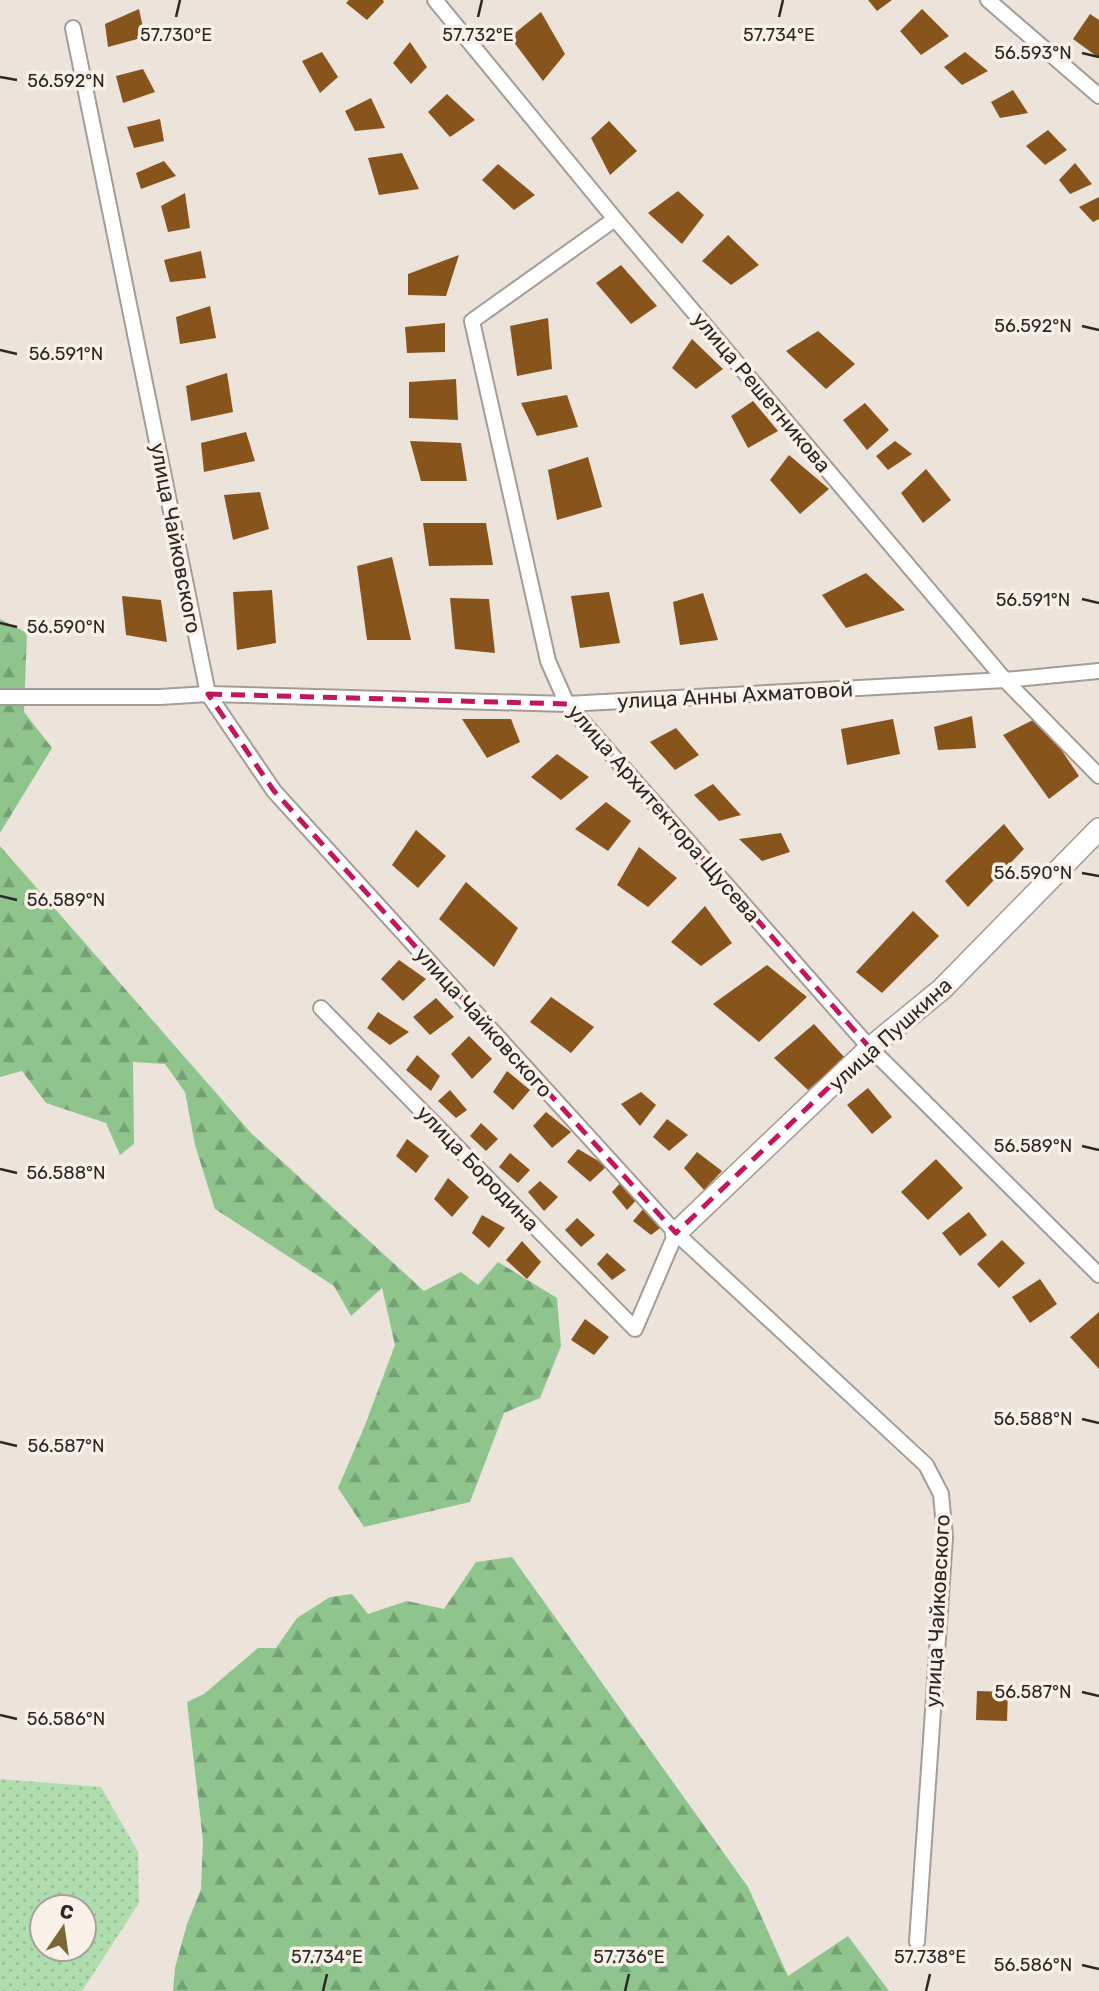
<svg xmlns="http://www.w3.org/2000/svg" width="1099" height="1991" viewBox="0 0 1099 1991" font-family="Rubik,sans-serif">
  <style>
    .forest { fill: url(#forest-firs) }
    .garden { fill: url(#garden-dots); fill-rule: evenodd }
    .building { fill: #87541c }
    .lines { fill: none; stroke-linecap: round; stroke-linejoin: round }
    .street-casing { stroke: #a59d95; stroke-width: 18 }
    .secondary-casing { stroke: #a59d95; stroke-width: 24 }
    .street { stroke: #fff; stroke-width: 14 }
    .secondary { stroke: #fff; stroke-width: 21 }
    .marked { fill: none; stroke: #c2185b; stroke-width: 5; stroke-dasharray: 14 9; stroke-linejoin: round }
    .ticks { fill: none; stroke: #2a2724; stroke-width: 2.5 }
    .labels { text-anchor: middle; dominant-baseline: central; stroke-width: 7; stroke-linejoin: round; paint-order: stroke }
    .street-label { font-size: 21px; fill: #2a2724; stroke: #f9f0e8 }
    .ticks-label { font-size: 18px; text-anchor: middle; fill: #2a2724; stroke: #f9f0e8; stroke-width: 7; stroke-linejoin: round; paint-order: stroke }
  </style>
  <defs>
    <pattern id="forest-firs" width="22" height="20" patternUnits="userSpaceOnUse" patternTransform="scale(1.75)"><rect width="22" height="20" fill="#8fc58d"/><path d="M5 1l3.5 6h-7zM16 11l3.5 6h-7z" fill="#75a073"/></pattern>
    <pattern id="garden-dots" width="8" height="8" patternUnits="userSpaceOnUse" patternTransform="scale(1.75)"><rect width="8" height="8" fill="#afddad"/><path d="M2 2h.1M6 6h.1" fill="none" stroke="#97be95" stroke-width="1.8" stroke-linecap="round"/></pattern>
  </defs>
  <rect width="100%" height="100%" fill="#ece3db"/>
  <!-- forest -->
  <g class="forest">
    <path d="M0 619 27 633 24 712 52 748 0 833Z"/>
    <path d="M0 846 252 1134 424 1291 461 1272 478 1285 498 1262 557 1298 561 1346 540 1398 504 1413 470 1502 364 1527 338 1488 365 1425 395 1345 382 1288 351 1316 334 1286 215 1209 195 1145 185 1092 165 1064 133 1062 134 1144 120 1155 106 1123 46 1103 22 1071 0 1077Z"/>
    <path d="M512 1557 748 1887 788 1976 848 1936 889 1991H173L175 1968 187 1924 201 1889 203 1840 187 1702 204 1694 258 1648H276L297 1618 330 1597 352 1594 368 1614 407 1601 444 1609 476 1562Z"/>
  </g>
  <!-- garden -->
  <path class="garden" d="M0 1779 101 1787 138 1852 139 1903 82 1991H0ZM42 1907H84V1949H42Z"/>
  <!-- building -->
  <g class="building">
    <path d="M349 0H383L384 2 367 20 346 3Z"/>
    <path d="M868 0H892L877 11Z"/>
    <path d="M139 9 145 37 108 47 105 24Z"/>
    <path d="M922 9 949 36 921 55 900 31Z"/>
    <path d="M541 12 565 54 543 81 510 37Z"/>
    <path d="M1090 14 1099 20V58L1073 39Z"/>
    <path d="M410 42 427 67 411 84 393 63Z"/>
    <path d="M322 52 338 77 320 93 302 61Z"/>
    <path d="M965 52 988 71 962 85 944 67Z"/>
    <path d="M143 69 155 92 123 103 116 76Z"/>
    <path d="M1013 90 1028 113 1000 118 991 102Z"/>
    <path d="M447 94 475 120 450 137 428 112Z"/>
    <path d="M371 98 385 128 355 131 345 111Z"/>
    <path d="M160 119 164 141 134 148 127 127Z"/>
    <path d="M609 121 637 151 610 175 591 138Z"/>
    <path d="M1048 130 1067 150 1045 165 1026 146Z"/>
    <path d="M402 153 419 189 379 195 368 158Z"/>
    <path d="M164 161 176 176 141 189 136 173Z"/>
    <path d="M1075 163 1092 184 1070 194 1059 180Z"/>
    <path d="M498 164 535 195 514 210 482 180Z"/>
    <path d="M678 191 704 215 682 244 648 213Z"/>
    <path d="M185 193 190 228 168 232 161 206Z"/>
    <path d="M1099 197V219L1093 222 1079 207Z"/>
    <path d="M728 235 759 265 731 285 702 261Z"/>
    <path d="M201 251 206 278 170 282 164 260Z"/>
    <path d="M459 255 446 296 408 295V274Z"/>
    <path d="M621 265 657 306 631 324 596 283Z"/>
    <path d="M210 306 216 338 180 344 176 317Z"/>
    <path d="M548 318 552 369 517 376 510 326Z"/>
    <path d="M445 323V352L407 353 405 327Z"/>
    <path d="M818 331 855 364 826 389 786 351Z"/>
    <path d="M692 339 723 369 696 389 672 368Z"/>
    <path d="M227 373 233 412 191 421 186 386Z"/>
    <path d="M456 379 458 420 409 418V382Z"/>
    <path d="M567 395 578 427 537 436 521 403Z"/>
    <path d="M753 401 778 431 748 448 731 416Z"/>
    <path d="M865 403 889 430 867 450 843 420Z"/>
    <path d="M246 432 255 461 204 472 201 443Z"/>
    <path d="M410 441 461 443 467 481H421Z"/>
    <path d="M895 441 912 454 888 470 876 456Z"/>
    <path d="M789 455 829 489 800 514 770 480Z"/>
    <path d="M588 457 602 507 557 520 548 470Z"/>
    <path d="M926 469 951 500 923 523 901 493Z"/>
    <path d="M260 492 269 529 233 540 224 495Z"/>
    <path d="M423 523H486L493 565 429 566Z"/>
    <path d="M392 557 411 640H367L357 566Z"/>
    <path d="M866 573 905 610 846 628 822 595Z"/>
    <path d="M272 590 276 643 237 650 233 592Z"/>
    <path d="M609 592 620 643 580 648 571 596Z"/>
    <path d="M703 593 718 640 680 645 673 602Z"/>
    <path d="M122 596 161 600 167 642 126 635Z"/>
    <path d="M450 598 489 599 495 653 455 649Z"/>
    <path d="M972 716 976 748 938 750 934 727Z"/>
    <path d="M1039 717 1079 776 1049 799 1003 735Z"/>
    <path d="M462 719H511L520 742 487 758Z"/>
    <path d="M893 719 900 754 847 765 841 729Z"/>
    <path d="M676 728 699 755 675 770 650 742Z"/>
    <path d="M557 754 589 777 561 800 531 777Z"/>
    <path d="M713 784 741 815 719 821 694 795Z"/>
    <path d="M606 802 631 821 608 851 575 829Z"/>
    <path d="M1004 824 1024 849 968 907 945 881Z"/>
    <path d="M416 830 446 856 418 888 392 865Z"/>
    <path d="M781 833 790 852 762 861 739 839Z"/>
    <path d="M639 847 677 878 648 907 617 885Z"/>
    <path d="M466 882 518 928 494 967 439 919Z"/>
    <path d="M705 906 732 943 701 966 671 942Z"/>
    <path d="M913 911 939 936 882 993 856 972Z"/>
    <path d="M399 960 426 979 403 1001 381 979Z"/>
    <path d="M767 965 807 997 759 1042 713 1004Z"/>
    <path d="M551 997 594 1027 571 1053 530 1022Z"/>
    <path d="M436 998 454 1017 430 1035 413 1017Z"/>
    <path d="M378 1012 409 1032 390 1045 367 1028Z"/>
    <path d="M814 1024 845 1058 808 1090 774 1058Z"/>
    <path d="M469 1036 492 1059 472 1079 451 1054Z"/>
    <path d="M417 1055 440 1076 431 1091 406 1070Z"/>
    <path d="M507 1071 530 1090 513 1110 493 1092Z"/>
    <path d="M868 1088 892 1117 872 1134 847 1105Z"/>
    <path d="M450 1090 467 1110 456 1118 438 1101Z"/>
    <path d="M641 1092 656 1105 640 1126 621 1104Z"/>
    <path d="M546 1112 571 1132 552 1148 533 1126Z"/>
    <path d="M667 1119 688 1135 669 1151 653 1137Z"/>
    <path d="M481 1123 498 1139 486 1151 470 1136Z"/>
    <path d="M407 1139 429 1156 416 1173 396 1156Z"/>
    <path d="M578 1149 607 1166 590 1182 567 1162Z"/>
    <path d="M697 1152 722 1171 704 1190 684 1168Z"/>
    <path d="M510 1153 530 1170 518 1183 499 1167Z"/>
    <path d="M936 1159 963 1188 928 1220 901 1192Z"/>
    <path d="M448 1178 469 1197 452 1217 434 1199Z"/>
    <path d="M625 1178 642 1194 627 1210 612 1192Z"/>
    <path d="M540 1181 558 1197 544 1211 528 1192Z"/>
    <path d="M649 1202 672 1219 651 1235 633 1221Z"/>
    <path d="M969 1212 987 1235 960 1256 942 1233Z"/>
    <path d="M482 1215 505 1228 489 1248 472 1233Z"/>
    <path d="M577 1218 595 1235 581 1247 565 1230Z"/>
    <path d="M1002 1240 1025 1263 999 1288 977 1264Z"/>
    <path d="M522 1241 541 1262 527 1279 506 1260Z"/>
    <path d="M607 1253 626 1270 612 1280 597 1264Z"/>
    <path d="M1040 1279 1057 1304 1030 1323 1012 1297Z"/>
    <path d="M1099 1312V1369L1070 1337Z"/>
    <path d="M585 1319 609 1337 594 1355 571 1340Z"/>
    <path d="M977 1691 1008 1692 1007 1721 976 1720Z"/>
  </g>
  <g class="lines">
    <defs>
      <g id="street">
        <path d="M435 0 615 219 1005 680 1099 776"/>
        <path d="M988 0 1099 96"/>
        <path d="M73 28 208 694 274 791 676 1233 926 1465 941 1494 945 1537 917 1942"/>
        <path d="M615 219 472 321 548 661 567 704 870 1048 1099 1275"/>
        <path d="M0 697H160L208 694 567 704 1005 680 1099 671"/>
        <path d="M321 1008 635 1329 676 1233"/>
      </g>
      <path id="secondary" d="M676 1233 870 1048 942 989 1099 829"/>
    </defs>
    <!-- street casing -->
    <use href="#street" class="street-casing"/>
    <!-- secondary casing -->
    <use href="#secondary" class="secondary-casing"/>
    <!-- street -->
    <use href="#street" class="street"/>
    <!-- secondary -->
    <use href="#secondary" class="secondary"/>
  </g>
  <!-- marked area -->
  <path class="marked" d="M208 694 567 704 870 1048 676 1233 274 791Z"/>
  <!-- ticks -->
  <path class="ticks" d="M176 17 180 0M478 17 482 0M779 17 783 0M1082 53 1099 57M0 77 17 80M1082 326 1099 330M0 350 17 354M1082 599 1099 603M0 623 17 627M1082 873 1099 876M0 896 17 900M1082 1146 1099 1150M0 1169 17 1173M1082 1419 1099 1423M0 1442 17 1446M1082 1692 1099 1696M0 1715 17 1719M1082 1965 1099 1969M323 1991 327 1974M625 1991 629 1974M926 1991 930 1974"/>
  <g class="labels">
    <!-- street labels -->
    <g class="street-label">
      <text transform="translate(762 392) rotate(50)">улица Решетникова</text>
      <text transform="translate(176 538) rotate(79)">улица Чайковского</text>
      <text transform="translate(735 695) rotate(-3)">улица Анны Ахматовой</text>
      <text transform="translate(664 813) rotate(49)">улица Архитектора Щусева</text>
      <text transform="translate(484 1022) rotate(48)">улица Чайковского</text>
      <text transform="translate(890 1034) rotate(-42)">улица Пушкина</text>
      <text transform="translate(478 1168) rotate(46)">улица Бородина</text>
      <text transform="translate(937 1611) rotate(-87)">улица Чайковского</text>
    </g>
  </g>
  <g class="ticks-label">
    <text x="176" y="41">57.730°E</text>
    <text x="478" y="41">57.732°E</text>
    <text x="779" y="41">57.734°E</text>
    <text x="1033" y="59">56.593°N</text>
    <text x="66" y="87">56.592°N</text>
    <text x="1033" y="332">56.592°N</text>
    <text x="66" y="360">56.591°N</text>
    <text x="1033" y="606">56.591°N</text>
    <text x="66" y="633">56.590°N</text>
    <text x="1033" y="879">56.590°N</text>
    <text x="66" y="906">56.589°N</text>
    <text x="1033" y="1152">56.589°N</text>
    <text x="66" y="1179">56.588°N</text>
    <text x="1033" y="1425">56.588°N</text>
    <text x="66" y="1452">56.587°N</text>
    <text x="1033" y="1698">56.587°N</text>
    <text x="66" y="1725">56.586°N</text>
    <text x="327" y="1963">57.734°E</text>
    <text x="629" y="1963">57.736°E</text>
    <text x="930" y="1963">57.738°E</text>
    <text x="1033" y="1971">56.586°N</text>
  </g>
  <!-- north arrow -->
  <g transform="translate(63 1928) rotate(13)"><circle r="33" fill="#f9f0e8" stroke="#a6a09a" stroke-width="2"/>
  <path d="M0-5L12 26L0 18L-12 26Z" fill="#776835"/>
  <text y="-10" font-size="19" font-weight="bold" text-anchor="middle" fill="#2a2724">С</text>
  </g>
</svg>
